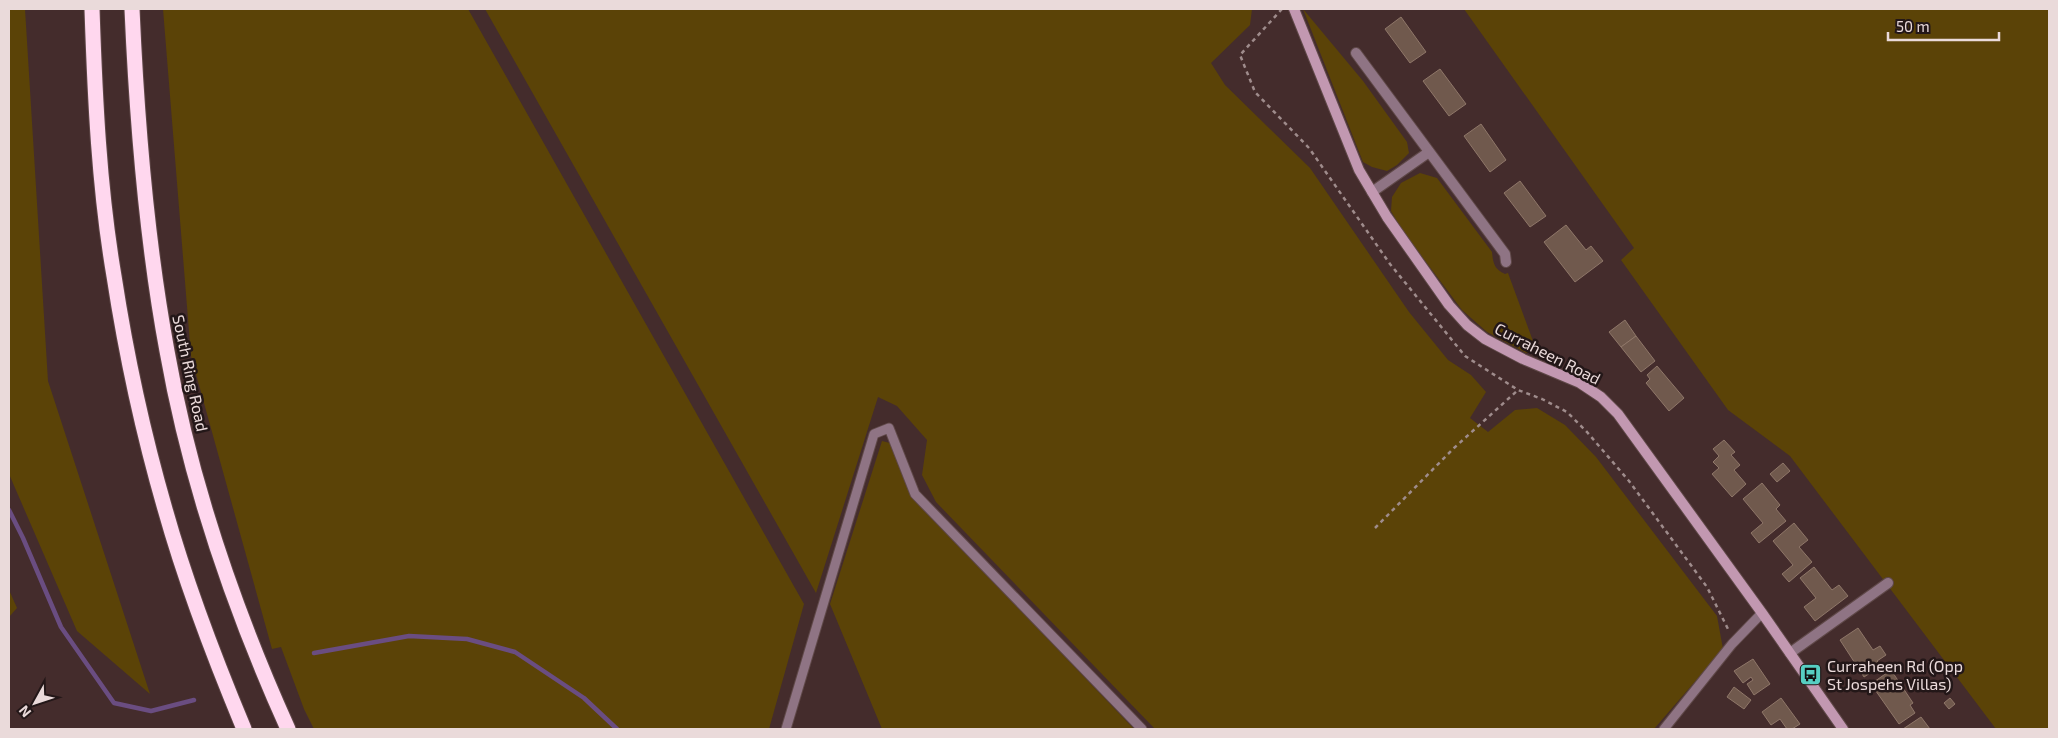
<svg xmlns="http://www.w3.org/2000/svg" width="2058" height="738" viewBox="0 0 2058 738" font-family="'Exo 2',sans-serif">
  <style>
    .green { fill: #5b4307 }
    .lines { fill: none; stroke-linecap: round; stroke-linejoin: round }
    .stream { stroke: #6a4d81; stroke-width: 4.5 }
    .building { fill: #70594d; stroke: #8f7769 }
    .lane-casing { stroke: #5f4848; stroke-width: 11 }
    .street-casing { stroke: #5f4848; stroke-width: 12 }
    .secondary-casing { stroke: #5f4848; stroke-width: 12 }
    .highway-casing { stroke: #5f4848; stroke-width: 17 }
    .path { stroke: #9f8c8c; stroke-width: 2.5; stroke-dasharray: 4 4; stroke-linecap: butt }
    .lane { stroke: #8f7484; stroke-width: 9 }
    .street { stroke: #8f7484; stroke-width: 10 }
    .secondary { stroke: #c298b1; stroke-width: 10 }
    .highway { stroke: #ffd7ee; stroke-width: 15 }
    .labels { text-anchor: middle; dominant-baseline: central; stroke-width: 5; stroke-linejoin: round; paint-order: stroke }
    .street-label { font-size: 16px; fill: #eadada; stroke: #231718 }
    .poi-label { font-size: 16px; fill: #eadada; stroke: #231718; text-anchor: start }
  </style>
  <rect width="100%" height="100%" fill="#442c2c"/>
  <!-- green -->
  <g class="green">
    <path d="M9 9H25L48 381 150 694 77 631 9 474Z"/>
    <path d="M163 9H468L804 604 769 729H314L304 709 281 647 272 649 191 356Z"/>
    <path d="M485 9H1252L1250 25 1211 63 1225 85 1310 168 1409 312 1448 360 1471 375 1486 392 1470 418 1488 432 1515 410 1537 408 1565 425 1596 457 1717 616 1723 649 1654 729H1155L936 502 922 475 927 440 897 406 878 397 816 593Z"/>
    <path d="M1303 9 1363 81 1407 142 1409 153 1397 165 1387 171 1372 167 1363 162Z"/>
    <path d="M1464 9H2049V729H1996L1790 456 1728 410 1621 260 1634 248Z"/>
    <path d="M1420 173 1437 178 1492 252C1493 263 1494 269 1505 274L1508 273 1537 352 1526 353 1487 332 1462 310 1402 230 1391 211 1392 197 1401 183Z"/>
    <path d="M882 441 890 443 910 494 921 507 1134 729H882L830 604Z"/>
    <path d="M9 590 17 608 9 617Z"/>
  </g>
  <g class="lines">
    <!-- stream -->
    <g class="stream">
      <path d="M9 510 23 538 61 627 114 703 151 711 194 700"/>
      <path d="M314 653 409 636 467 639 515 652 584 698 617 729"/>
    </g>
  </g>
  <!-- building -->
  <g class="building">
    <path d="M1401 17 1426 52 1410 63 1385 29Z"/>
    <path d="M1440 69 1466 104 1449 116 1423 81Z"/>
    <path d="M1481 124 1506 160 1490 172 1464 136Z"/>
    <path d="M1520 181 1546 216 1530 227 1504 193Z"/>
    <path d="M1566 225 1586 250 1591 246 1603 261 1575 282 1544 242Z"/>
    <path d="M1625 320 1636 336 1621 347 1609 332Z"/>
    <path d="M1636 336 1655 361 1641 372 1621 347Z"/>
    <path d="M1657 366 1684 398 1669 411 1646 383 1650 379 1647 375Z"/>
    <path d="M1724 440 1735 452 1731 455 1740 465 1734 470 1746 484 1732 497 1712 474 1719 468 1713 462 1719 456 1713 449Z"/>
    <path d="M1783 463 1790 471 1777 482 1770 474Z"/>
    <path d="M1762 483 1780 505 1776 509 1786 521 1759 543 1751 533 1763 523 1743 499Z"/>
    <path d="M1794 523 1808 540 1799 547 1812 562 1789 582 1782 574 1793 565 1773 541Z"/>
    <path d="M1814 567 1832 590 1839 585 1848 596 1815 621 1804 607 1816 598 1800 578Z"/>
    <path d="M1858 628 1873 650 1880 646 1886 655 1877 661 1881 666 1864 677 1840 640Z"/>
    <path d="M1753 659 1770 684 1754 695 1747 684 1753 680 1751 677 1743 683 1734 671Z"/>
    <path d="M1891 670 1913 703 1910 705 1915 713 1899 724 1871 684Z"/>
    <path d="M1734 687 1751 700 1744 709 1727 697Z"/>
    <path d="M1781 698 1800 724 1792 729H1787L1780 719 1771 725 1762 712Z"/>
    <path d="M1950 698 1955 704 1949 709 1944 703Z"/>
    <path d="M1921 717 1930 729H1903Z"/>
  </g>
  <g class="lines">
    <defs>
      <g id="lane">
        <path d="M786 729 874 434 889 428 915 494 1142 729"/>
        <path d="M1664 729 1732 644 1762 613"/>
      </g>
      <g id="street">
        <path d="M1356 53 1505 254 1506 262"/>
        <path d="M1372 192 1429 152"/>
        <path d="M1790 653 1888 583"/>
      </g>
      <path id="secondary" d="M1294 9 1359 170 1387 217 1449 305 1467 325 1485 339 1523 359 1580 383 1601 397 1618 414 1762 613 1843 729"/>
      <g id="highway">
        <path d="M92 9C95 98 99 188 114 276 126 354 143 433 165 509 186 584 214 657 244 729"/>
        <path d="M132 9C137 124 146 238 167 351 190 481 234 609 288 729"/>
      </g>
    </defs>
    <!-- lane casing -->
    <use href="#lane" class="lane-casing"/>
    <!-- street casing -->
    <use href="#street" class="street-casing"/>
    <!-- secondary casing -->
    <use href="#secondary" class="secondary-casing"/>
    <!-- highway casing -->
    <use href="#highway" class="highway-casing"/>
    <!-- path -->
    <g class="path">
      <path d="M1282 9 1240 55 1255 92 1309 148 1390 264 1465 356 1518 390 1542 399 1567 412 1587 432 1629 481 1707 587 1729 631"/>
      <path d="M1375 528 1454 448 1518 390"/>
    </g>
    <!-- lane -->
    <use href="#lane" class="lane"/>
    <!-- street -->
    <use href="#street" class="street"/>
    <!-- secondary -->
    <use href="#secondary" class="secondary"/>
    <!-- highway -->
    <use href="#highway" class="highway"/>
  </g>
  <!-- icons -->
  <defs>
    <symbol id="bus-square" viewBox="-11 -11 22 22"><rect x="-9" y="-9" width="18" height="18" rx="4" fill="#56cec2" stroke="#231718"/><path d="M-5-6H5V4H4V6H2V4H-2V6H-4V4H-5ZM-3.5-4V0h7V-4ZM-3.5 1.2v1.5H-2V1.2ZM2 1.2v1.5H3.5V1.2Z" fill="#111"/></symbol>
  </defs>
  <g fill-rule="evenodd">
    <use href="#bus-square" x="1798" y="662" width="25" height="25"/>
  </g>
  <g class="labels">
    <!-- street labels -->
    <g class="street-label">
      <text transform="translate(1548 353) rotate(27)">Curraheen Road</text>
      <text transform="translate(191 373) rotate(78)">South Ring Road</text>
    </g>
    <!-- poi labels -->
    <g class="poi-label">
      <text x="1827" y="665">Curraheen Rd (Opp<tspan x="1827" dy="18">St Jospehs Villas)</tspan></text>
    </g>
  </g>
  <!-- border -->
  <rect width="2058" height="738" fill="none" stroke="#eadada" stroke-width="20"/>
  <!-- north arrow -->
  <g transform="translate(35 703) rotate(230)" stroke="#231718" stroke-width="4" paint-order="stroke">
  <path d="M0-4L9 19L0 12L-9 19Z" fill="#eadada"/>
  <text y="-8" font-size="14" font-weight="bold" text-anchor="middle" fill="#eadada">N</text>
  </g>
  <!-- scale -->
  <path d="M1888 32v8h111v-8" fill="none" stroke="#eadada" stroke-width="2.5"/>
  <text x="1896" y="32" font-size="15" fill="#eadada" stroke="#231718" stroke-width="4" paint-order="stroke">50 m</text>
</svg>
